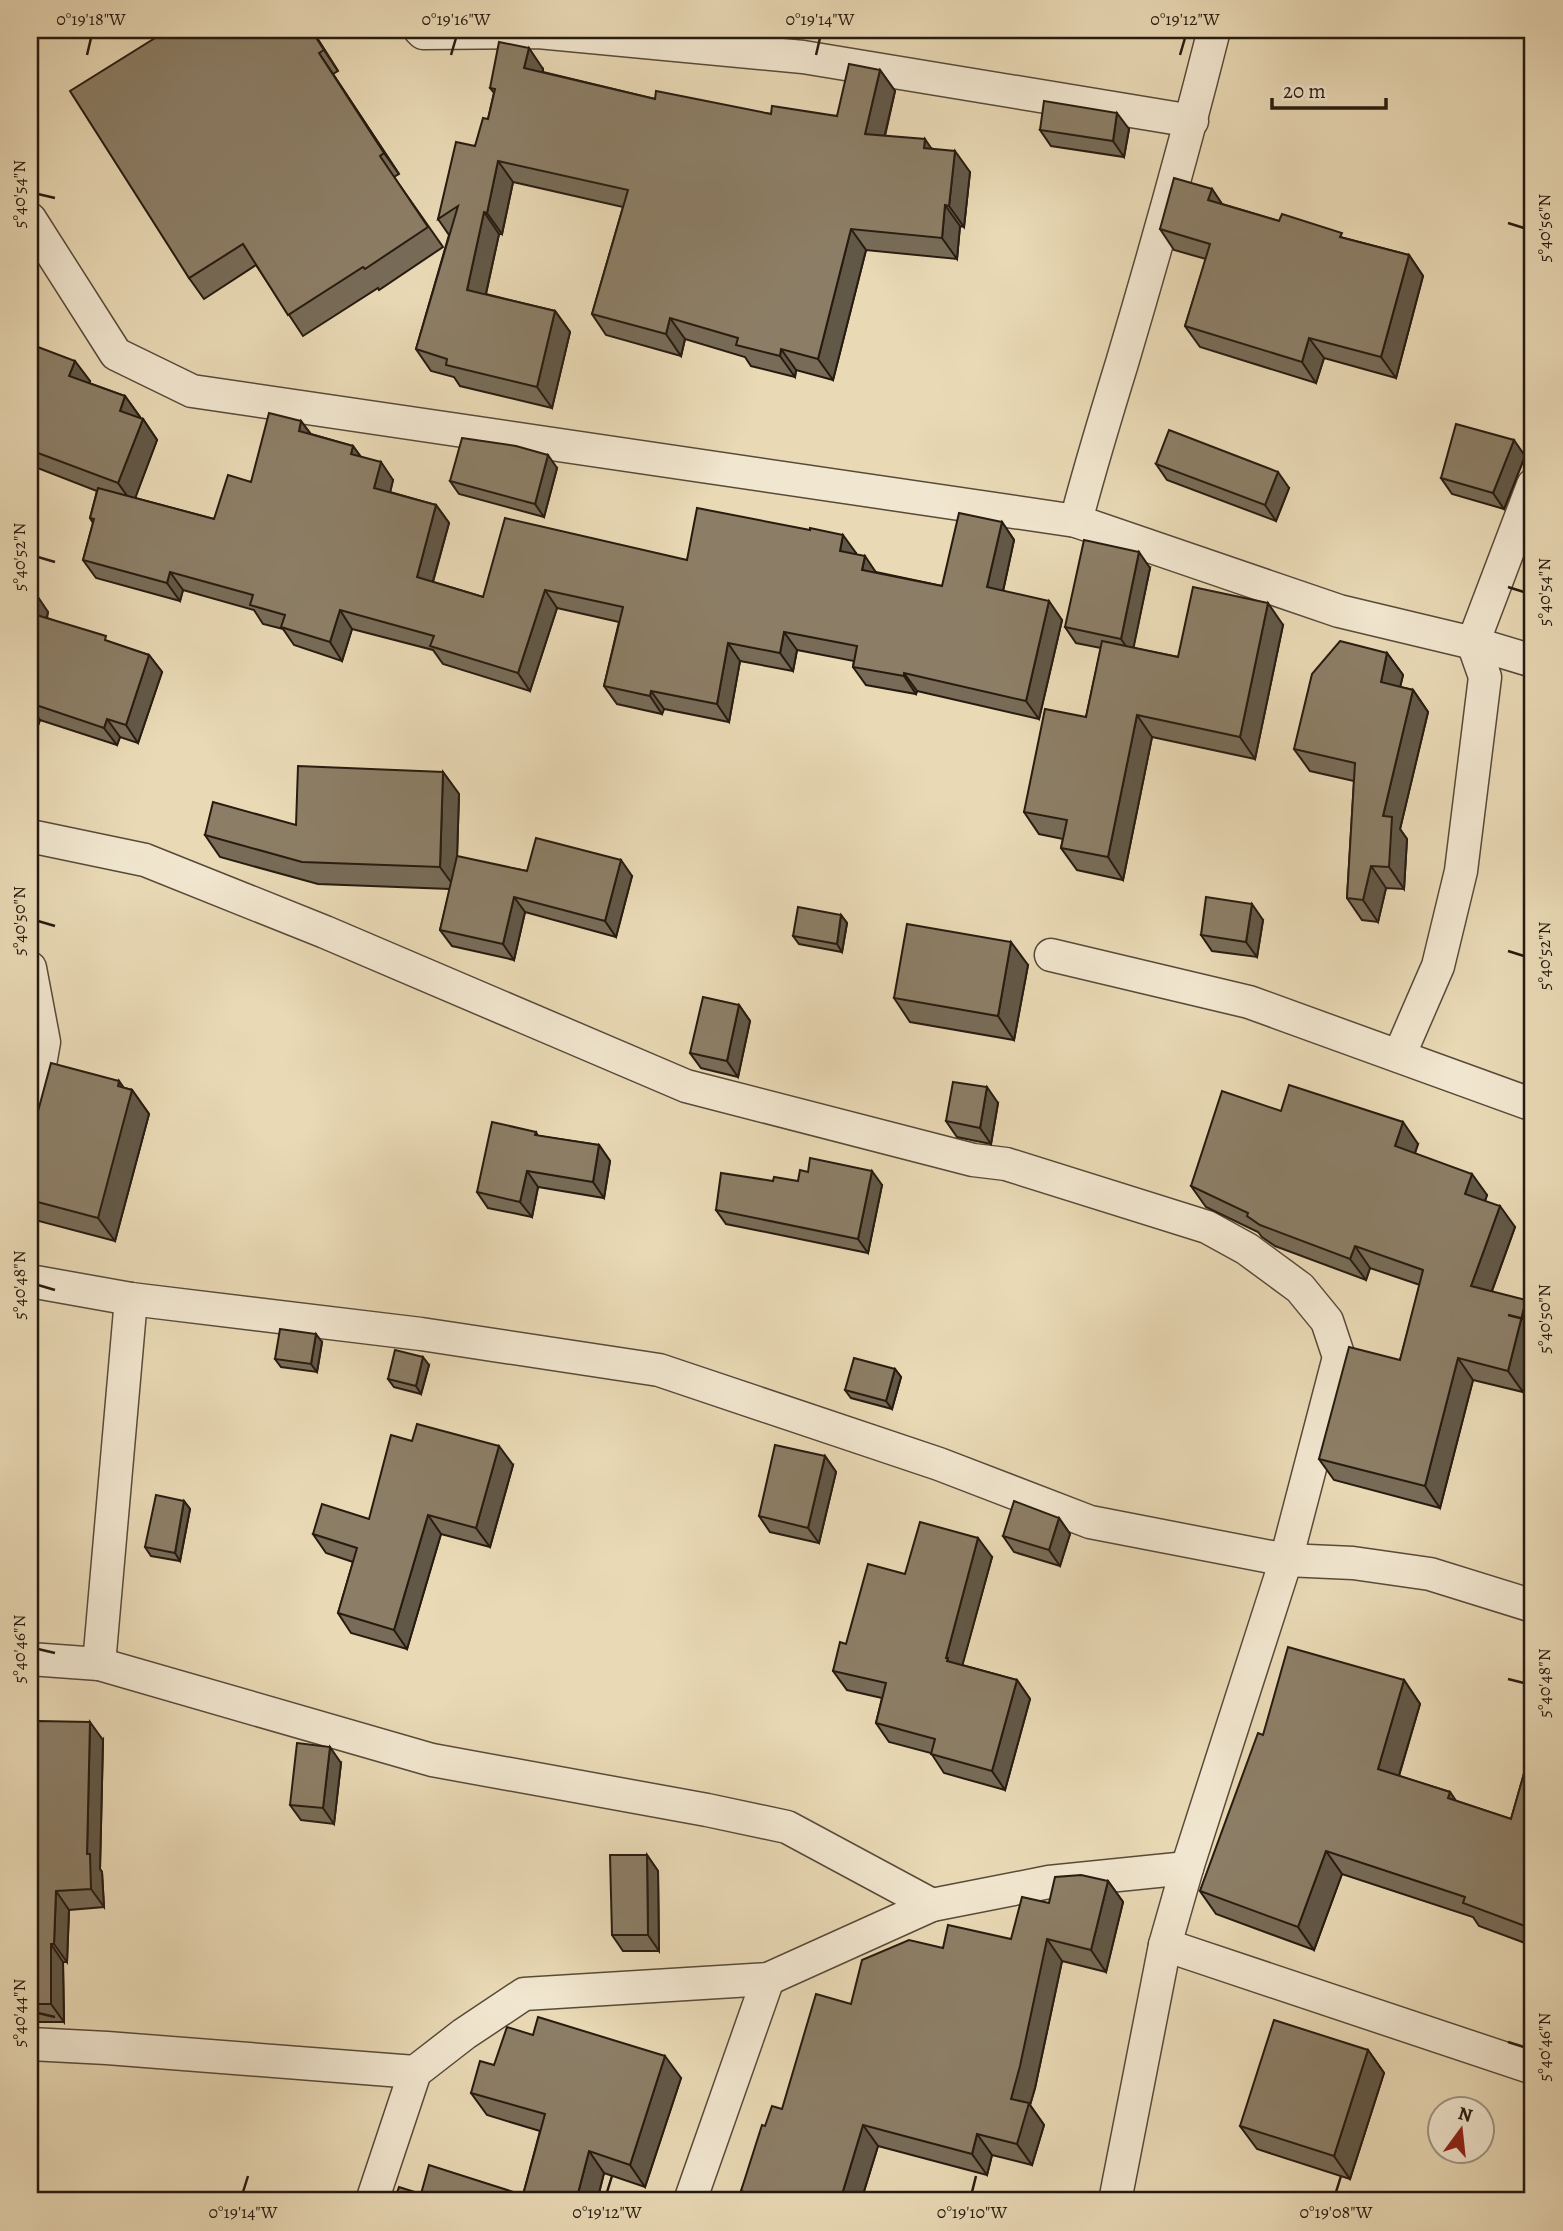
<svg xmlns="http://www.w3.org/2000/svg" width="1563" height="2231" viewBox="0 0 1563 2231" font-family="Alegreya,serif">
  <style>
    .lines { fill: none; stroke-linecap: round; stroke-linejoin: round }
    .minor-casing { stroke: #584a39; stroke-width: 35 }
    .minor { stroke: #f1e6cf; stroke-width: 32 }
    .wall { fill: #786c58; stroke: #271b10; stroke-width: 2 }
    .shaded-wall { fill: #625847; stroke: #271b10; stroke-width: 2 }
    .building { fill: #8c7e66; stroke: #271b10; stroke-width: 2 }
    .ticks { fill: none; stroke: #271b10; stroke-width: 2.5 }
    .neatline { fill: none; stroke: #271b10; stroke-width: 2.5 }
    .ticks-label { font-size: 18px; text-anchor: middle; fill: #271b10 }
  </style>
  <rect width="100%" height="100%" fill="#e9d9b5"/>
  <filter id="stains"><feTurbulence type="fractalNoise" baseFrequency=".00286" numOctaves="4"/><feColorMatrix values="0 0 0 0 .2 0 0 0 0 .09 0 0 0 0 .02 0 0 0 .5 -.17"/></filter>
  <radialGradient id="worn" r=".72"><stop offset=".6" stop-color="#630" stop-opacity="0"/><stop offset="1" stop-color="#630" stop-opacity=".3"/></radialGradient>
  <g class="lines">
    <defs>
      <g id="minor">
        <path d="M420 30 423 33 538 32 803 57 1192 121"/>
        <path d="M30 219 116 354 192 391 1076 521 1339 611 1473 643 1533 661"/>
        <path d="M1076 521C1090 467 1106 415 1122 363 1155 252 1186 141 1214 30"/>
        <path d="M30 836 145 860 325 932 686 1086 973 1160 1006 1164 1207 1227 1247 1249 1300 1288 1327 1321 1339 1357 1286 1560 1187 1868 1165 1945 1115 2201"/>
        <path d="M1051 955 1249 1002 1533 1105"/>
        <path d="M30 968 44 1042 30 1121"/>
        <path d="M1399 1056 1438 966 1461 871 1485 677 1473 643 1533 485"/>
        <path d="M30 1281 131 1299 421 1334 659 1370 939 1464 1090 1522 1286 1560 1353 1563 1430 1574 1533 1606"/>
        <path d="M30 1659 99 1664 432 1760 707 1810 787 1827 932 1905 1049 1882 1187 1868"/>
        <path d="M99 1664 131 1299"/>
        <path d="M1165 1945 1533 2068"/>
        <path d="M30 2044 107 2048 415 2072"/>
        <path d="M372 2201 415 2072 464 2034 524 1994 768 1979 932 1905"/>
        <path d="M690 2201 768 1979"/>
      </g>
    </defs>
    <!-- minor casing -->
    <use href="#minor" class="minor-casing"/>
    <!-- minor -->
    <use href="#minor" class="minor"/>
  </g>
  <!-- wall -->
  <g class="wall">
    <path d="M168 30H312L338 71 333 74 399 174 394 177 443 247 379 290 378 288 303 336 256 265 204 299 189 278Z"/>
    <path d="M543 69V72L655 99 771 114 837 116 880 70 895 91 885 136 931 148 970 172 964 227 960 226 957 259 866 250 833 380 796 370 795 377 751 366 745 357 685 339 681 356 606 335 592 314 623 207 513 182 502 234H499L486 294 555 311 570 332 552 408 460 386 454 377 431 371 416 349 449 235 438 219 475 146 488 119 494 93 490 88Z"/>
    <path d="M1129 129 1124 157 1051 146 1040 130Z"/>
    <path d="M1212 189 1222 204 1279 221 1409 255 1423 276 1396 378 1324 358 1316 383 1200 347 1185 326 1206 259 1174 250 1160 229Z"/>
    <path d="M30 344 90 381 89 383 125 396 140 417V418L143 419 157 440 135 498 214 519 251 482 301 421 311 434 353 446 361 457 393 480 390 492 436 505 449 523 433 582 483 597 687 560 856 553V554L876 572 942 586 1002 522 1014 540 1003 591 1062 620 1039 719 917 691 916 694 866 685 853 667 854 661 797 650 793 671 740 661 729 722 664 709 662 714 617 704 604 686 619 622 557 608 530 691 443 664 433 650 352 629 342 661 294 645 283 629 263 624 254 610 183 590 180 601 96 578 83 560 93 523 90 518 97 491 30 465Z"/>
    <path d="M1525 456 1504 509 1452 494 1441 478Z"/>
    <path d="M1156 464 1289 488 1276 521 1167 480Z"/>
    <path d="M557 468 544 517 459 494 450 481Z"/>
    <path d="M1150 568 1133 648 1178 657 1283 625 1255 759 1152 737 1123 880 1077 870 1061 848 1063 839 1039 834 1024 812 1086 717 1101 648 1076 643 1065 627Z"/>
    <path d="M30 592 48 612 47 618 109 642 149 655 162 672 138 743 120 737 117 745 40 720 30 748Z"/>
    <path d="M1387 653 1403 675 1400 687 1413 690 1428 712 1400 829 1407 839 1404 889 1386 888 1378 922 1362 920 1347 898 1354 781 1310 771 1294 749Z"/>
    <path d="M443 772 459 794 457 858 527 871 632 876 616 937 525 912 514 960 452 946 440 930 450 889 318 884 220 857 205 835 296 825Z"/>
    <path d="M841 915 847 923 842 952 799 944 793 936Z"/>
    <path d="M1263 920 1257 957 1212 951 1201 935Z"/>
    <path d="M1028 965 1014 1040 910 1022 894 998Z"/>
    <path d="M739 1005 750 1021 738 1077 701 1068 690 1053Z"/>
    <path d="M119 1081 124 1088 132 1090 149 1114 115 1241 31 1219 30 1217V1200Z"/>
    <path d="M998 1103 991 1144 957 1137 946 1121Z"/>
    <path d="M536 1132 538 1136 599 1145 610 1161 604 1198 538 1187 532 1217 488 1208 477 1192Z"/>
    <path d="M1418 1144 1415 1153 1487 1195 1485 1201 1515 1227 1492 1291 1523 1392 1473 1380 1440 1508 1334 1480 1319 1459 1400 1360 1420 1285 1370 1268 1366 1280 1275 1246 1262 1237 1258 1232 1206 1207 1191 1186Z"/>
    <path d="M798 1181 882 1185 868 1253 726 1224 716 1210Z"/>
    <path d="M322 1342 317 1372 281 1367 275 1359Z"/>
    <path d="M429 1365 421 1394 394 1387 388 1379Z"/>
    <path d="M895 1369 901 1377 892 1409 851 1398 845 1390Z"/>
    <path d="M825 1456 836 1472 819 1543 770 1532 759 1516Z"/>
    <path d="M513 1465 490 1547 441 1534 407 1649 351 1633 338 1613 353 1562 326 1553 313 1534 369 1519Z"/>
    <path d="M184 1501 190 1509 180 1561 151 1556 145 1547Z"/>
    <path d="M1059 1518 1070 1534 1060 1566 1014 1552 1003 1536Z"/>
    <path d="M992 1557 962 1665 1017 1680 1030 1699 1005 1790 944 1773 931 1753 889 1742 876 1723 882 1698 847 1690 833 1671 846 1644 905 1574Z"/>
    <path d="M1404 1680 1420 1704 1399 1776 1450 1792 1456 1801 1511 1819 1533 1742V1946L1479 1926 1473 1917 1342 1874 1314 1950 1216 1914 1200 1891 1263 1735Z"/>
    <path d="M103 1740 100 1869 102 1872 104 1907 69 1910 67 1962H63L64 2022H30V1853H35Z"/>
    <path d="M341 1763 334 1824 301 1820 290 1805Z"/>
    <path d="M647 1855 658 1871 659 1951H623L612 1935Z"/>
    <path d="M1108 1881 1123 1902 1106 1972 1062 1961 1035 2088 1030 2105 1044 2125 1032 2165 992 2155 987 2175 878 2146 861 2201H748L741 2191 765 2126 782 2109 851 2004 943 1948 1011 1939 1049 1903Z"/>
    <path d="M533 2035 681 2078 645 2187 604 2173 597 2201 421 2194 523 2195 540 2131 487 2115 471 2093 494 2065Z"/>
    <path d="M1368 2050 1384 2073 1350 2179 1257 2149 1240 2126Z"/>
  </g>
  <!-- shaded-wall -->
  <g class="shaded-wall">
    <path d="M311 30H312L338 71 324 50Z"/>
    <path d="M529 48 543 69 539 89 524 68Z"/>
    <path d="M319 53 333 74 399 174 384 153Z"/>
    <path d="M880 70 895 91 880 155 865 134Z"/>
    <path d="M1117 113 1129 129 1124 157 1113 141Z"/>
    <path d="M925 139 939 160 924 148Z"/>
    <path d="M955 151 970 172 964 227 949 206Z"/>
    <path d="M498 161 513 182 502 234 487 213Z"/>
    <path d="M1212 189 1226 210 1208 200Z"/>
    <path d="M945 205 960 226 957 259 942 238Z"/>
    <path d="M484 212 499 234 482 311 467 290Z"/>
    <path d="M851 229 866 250 833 380 818 359Z"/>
    <path d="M1409 255 1423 276 1396 378 1381 357Z"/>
    <path d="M555 311 570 332 552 408 537 387Z"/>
    <path d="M670 318 685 339 681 356 666 334Z"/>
    <path d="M1309 338 1324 358 1316 383 1302 362Z"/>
    <path d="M781 349 796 370 795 377 780 356Z"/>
    <path d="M75 361 90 381 84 397 69 376Z"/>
    <path d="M125 396 140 417 135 432 120 411Z"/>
    <path d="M143 419 157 440 133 504 118 483Z"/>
    <path d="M301 421 314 439 299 431Z"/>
    <path d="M1514 440 1525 456 1504 509 1493 493Z"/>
    <path d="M353 446 366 464 351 454Z"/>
    <path d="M548 455 557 468 544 517 535 504Z"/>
    <path d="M381 462 393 480 387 506 374 488Z"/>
    <path d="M1278 472 1289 488 1276 521 1265 505Z"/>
    <path d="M436 505 449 523 429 595 417 577Z"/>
    <path d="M1002 522 1014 540 1000 605 987 587Z"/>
    <path d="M843 535 856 553 853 569 840 551Z"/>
    <path d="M1139 552 1150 568 1132 655 1121 639Z"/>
    <path d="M865 556 877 574 862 570Z"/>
    <path d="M170 572 183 590 180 601 167 583Z"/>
    <path d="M545 590 557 608 530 691 518 673Z"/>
    <path d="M36 594 48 612 43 631 30 613Z"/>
    <path d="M1049 601 1062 620 1039 719 1026 701Z"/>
    <path d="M1268 603 1283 625 1255 759 1240 737Z"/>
    <path d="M340 610 352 629 342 661 330 642Z"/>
    <path d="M784 632 797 650 793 671 780 653Z"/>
    <path d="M728 643 740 661 729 722 717 704Z"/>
    <path d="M1387 653 1403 675 1396 704 1381 682Z"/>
    <path d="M149 655 162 672 138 743 126 725Z"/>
    <path d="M904 673 917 691 916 694 904 676Z"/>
    <path d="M1413 690 1428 712 1400 829 1407 839 1404 889 1389 867 1383 816Z"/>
    <path d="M651 691 664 709 662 714 650 696Z"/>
    <path d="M30 705 40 720 30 748Z"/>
    <path d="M1137 715 1152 737 1123 880 1108 857Z"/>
    <path d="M107 719 120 737 117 745 104 728Z"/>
    <path d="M443 772 459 794 456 889 440 867Z"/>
    <path d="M621 860 632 876 616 937 605 921Z"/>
    <path d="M1371 866 1386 888 1378 922 1363 900Z"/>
    <path d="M514 897 525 912 514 960 503 944Z"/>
    <path d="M1252 904 1263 920 1257 957 1246 942Z"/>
    <path d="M841 915 847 923 842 952 837 944Z"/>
    <path d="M1011 942 1028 965 1014 1040 998 1016Z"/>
    <path d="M739 1005 750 1021 738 1077 727 1061Z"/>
    <path d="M119 1081 130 1098 132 1090 149 1114 115 1241 98 1218Z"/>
    <path d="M987 1087 998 1103 991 1144 980 1128Z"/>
    <path d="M1403 1122 1418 1144 1410 1167 1395 1146Z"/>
    <path d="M599 1145 610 1161 604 1198 593 1182Z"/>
    <path d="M527 1171 538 1187 532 1217 520 1202Z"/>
    <path d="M872 1171 882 1185 868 1253 858 1239Z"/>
    <path d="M1472 1174 1487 1195 1480 1216 1465 1194Z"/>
    <path d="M1500 1206 1515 1227 1486 1307 1471 1286Z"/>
    <path d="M1355 1246 1370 1268 1366 1280 1350 1259Z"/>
    <path d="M1526 1300 1533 1310V1353L1523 1392 1508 1371Z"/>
    <path d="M316 1334 322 1342 317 1372 311 1364Z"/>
    <path d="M423 1357 429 1365 421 1394 416 1386Z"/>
    <path d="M1458 1358 1473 1380 1440 1508 1425 1486Z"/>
    <path d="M895 1369 901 1377 892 1409 886 1401Z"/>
    <path d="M499 1446 513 1465 490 1547 476 1528Z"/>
    <path d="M825 1456 836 1472 819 1543 808 1528Z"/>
    <path d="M184 1501 190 1509 180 1561 175 1553Z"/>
    <path d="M428 1515 441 1534 407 1649 394 1630Z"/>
    <path d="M1059 1518 1070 1534 1060 1566 1049 1550Z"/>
    <path d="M978 1538 992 1557 960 1674 961 1680 946 1658Z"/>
    <path d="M1017 1680 1030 1699 1005 1790 992 1771Z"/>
    <path d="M1404 1680 1420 1704 1394 1792 1378 1769Z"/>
    <path d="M90 1722 103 1740 100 1869 102 1872 104 1907 91 1889 87 1854Z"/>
    <path d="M330 1747 341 1763 334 1824 323 1808Z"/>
    <path d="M1450 1792 1466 1816 1448 1798Z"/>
    <path d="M1326 1851 1342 1874 1314 1950 1298 1927Z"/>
    <path d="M647 1855 658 1871 659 1951 648 1935Z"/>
    <path d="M1108 1881 1123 1902 1106 1972 1091 1950Z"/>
    <path d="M56 1891 69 1910 67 1962 54 1944Z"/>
    <path d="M1047 1939 1062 1961 1035 2088 1030 2105 1044 2125 1032 2165 1017 2144 1011 2099Z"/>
    <path d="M51 1944 63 1962 64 2022 51 2004Z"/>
    <path d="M1368 2050 1384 2073 1350 2179 1334 2156Z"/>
    <path d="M665 2056 681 2078 645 2187 630 2165Z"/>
    <path d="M863 2125 878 2146 861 2201H840Z"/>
    <path d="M977 2134 992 2155 987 2175 972 2154Z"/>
    <path d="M589 2151 604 2173 597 2201H576Z"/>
  </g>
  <!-- building -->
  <g class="building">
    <path d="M168 30H311L324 50 319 53 384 153 380 156 428 227 365 269 363 267 288 315 243 244 189 278 70 91Z"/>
    <path d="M499 42 529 48 524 68 655 99 656 91 771 114 772 106 837 116 849 64 880 70 865 134 925 139 924 148 955 151 949 206 945 205 942 238 851 229 818 359 781 349 780 356 736 345 738 338 670 318 666 334 592 314 628 190 498 161 487 213 484 212 467 290 555 311 537 387 446 365 447 359 416 349 458 206 438 219 456 142 475 146 483 118 488 119 495 89 490 88Z"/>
    <path d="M1044 101 1117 113 1113 141 1040 130Z"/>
    <path d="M1174 178 1212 189 1208 200 1279 221 1282 214 1342 233 1340 237 1409 255 1381 357 1309 338 1302 362 1185 326 1210 244 1160 229Z"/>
    <path d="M30 344 75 361 69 376 125 396 120 411 143 419 118 483 30 450Z"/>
    <path d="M269 413 301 421 299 431 353 446 351 454 381 462 374 488 436 505 417 577 483 597 505 518 687 560 697 508 810 530V528L843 535 840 551 865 556 862 570 942 586 959 513 1002 522 987 587 1049 601 1026 701 904 673V676L853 667 857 646 784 632 780 653 728 643 717 704 651 691 650 696 604 686 623 607 545 590 518 673 430 646 434 636 340 610 330 642 281 627 285 615 250 605 253 595 170 572 167 583 83 560 94 519 90 518 98 488 214 519 228 475 251 482Z"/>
    <path d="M1456 424 1514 440 1493 493 1441 478Z"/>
    <path d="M1169 430 1278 472 1265 505 1156 464Z"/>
    <path d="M462 438 516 446 548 455 535 504 450 481Z"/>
    <path d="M1084 540 1139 552 1121 639 1065 627Z"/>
    <path d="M1193 587 1268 603 1240 737 1137 715 1108 857 1061 848 1067 820 1024 812 1045 709 1086 717 1102 641 1178 657Z"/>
    <path d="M30 592 36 594 30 613 106 636 105 640 149 655 126 725 107 719 104 728 30 703Z"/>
    <path d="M1340 641 1387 653 1381 682 1413 690 1383 816 1392 817 1389 867 1371 866 1363 900 1347 898 1355 763 1294 749 1312 674Z"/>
    <path d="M298 766 443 772 440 867 302 862 205 835 213 802 296 825Z"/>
    <path d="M536 838 621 860 605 921 514 897 503 944 440 930 457 856 527 871Z"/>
    <path d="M1206 897 1252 904 1246 942 1201 935Z"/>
    <path d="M798 907 841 915 837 944 793 936Z"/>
    <path d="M907 924 1011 942 998 1016 894 998Z"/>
    <path d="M703 997 739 1005 727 1061 690 1053Z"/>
    <path d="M51 1063 119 1081 118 1086 132 1090 98 1218 30 1200V1141Z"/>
    <path d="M953 1082 987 1087 980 1128 946 1121Z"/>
    <path d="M1289 1085 1403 1122 1395 1146 1472 1174 1465 1194 1500 1206 1471 1286 1526 1300 1508 1371 1458 1358 1425 1486 1319 1459 1349 1347 1400 1360 1423 1270 1355 1246 1350 1259 1260 1225 1247 1216 1248 1213 1191 1186 1222 1091 1281 1111Z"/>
    <path d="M492 1122 536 1132 535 1135 599 1145 593 1182 527 1171 520 1202 477 1192Z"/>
    <path d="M810 1158 872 1171 858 1239 716 1210 721 1173 773 1181 774 1177 798 1181 800 1170 808 1172Z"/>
    <path d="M280 1329 316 1334 311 1364 275 1359Z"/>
    <path d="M395 1350 423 1357 416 1386 388 1379Z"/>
    <path d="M854 1358 895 1369 886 1401 845 1390Z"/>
    <path d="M417 1424 499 1446 476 1528 428 1515 394 1630 338 1613 357 1548 313 1534 322 1504 369 1519 391 1435 412 1441Z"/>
    <path d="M775 1445 825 1456 808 1528 759 1516Z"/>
    <path d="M156 1495 184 1501 175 1553 145 1547Z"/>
    <path d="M1014 1501 1059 1518 1049 1550 1003 1536Z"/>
    <path d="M920 1522 978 1538 946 1658H948L947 1661 1017 1680 992 1771 931 1754 935 1739 876 1723 886 1683 833 1671 840 1642 846 1644 868 1564 905 1574Z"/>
    <path d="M1288 1647 1404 1680 1378 1769 1450 1792 1448 1798 1511 1819 1533 1742V1929L1463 1903 1465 1897 1326 1851 1298 1927 1200 1891 1258 1733 1263 1735Z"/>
    <path d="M38 1721 90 1722 87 1854H90L91 1889 56 1891 54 1944H51V2004H30V1853H35Z"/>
    <path d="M297 1743 330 1747 323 1808 290 1805Z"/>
    <path d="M610 1855H647L648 1935H612Z"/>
    <path d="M1081 1875 1108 1881 1091 1950 1047 1939 1020 2066 1011 2099 1029 2103 1017 2144 977 2134 972 2154 863 2125 840 2201H752L753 2195 741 2191 762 2125 765 2126 772 2106 782 2109 816 1994 851 2004 862 1960 909 1940 943 1948 948 1925 1011 1939 1022 1897 1049 1903 1055 1877Z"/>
    <path d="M538 2017 665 2056 630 2165 589 2151 576 2201H394L399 2187 421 2194 429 2165 523 2195 545 2114 471 2093 480 2061 494 2065 507 2027 533 2035Z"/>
    <path d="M1274 2020 1368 2050 1334 2156 1240 2126Z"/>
  </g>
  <!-- ticks -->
  <path class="ticks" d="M87 55 91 38M451 55 456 38M816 55 820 38M1180 55 1185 38M38 194 55 198M1508 223 1524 228M38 557 55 562M1508 587 1524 592M38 921 55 926M1508 951 1524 956M38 1285 55 1290M1508 1315 1524 1319M38 1649 55 1653M1508 1679 1524 1683M38 2013 55 2017M1508 2042 1524 2047M243 2192 248 2176M607 2192 612 2176M972 2192 976 2176M1336 2192 1341 2176"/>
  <!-- margin -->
  <rect width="1563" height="2231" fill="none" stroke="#e9d9b5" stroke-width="77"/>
  <!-- north arrow -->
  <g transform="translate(1461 2130) rotate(15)"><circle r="33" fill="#f1e6cf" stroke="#a09583" stroke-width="2"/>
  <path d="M0-5L12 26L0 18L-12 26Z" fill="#8f2418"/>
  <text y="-10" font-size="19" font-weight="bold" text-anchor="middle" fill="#271b10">N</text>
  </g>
  <!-- scale -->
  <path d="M1272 98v10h114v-10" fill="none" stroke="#271b10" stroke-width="3.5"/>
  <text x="1283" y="98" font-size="21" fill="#271b10" stroke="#f1e6cf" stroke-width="5" paint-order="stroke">20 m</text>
  <rect x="38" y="38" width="1486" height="2154" class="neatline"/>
  <g class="ticks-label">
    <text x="91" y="25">0°19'18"W</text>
    <text x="456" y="25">0°19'16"W</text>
    <text x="820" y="25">0°19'14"W</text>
    <text x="1185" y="25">0°19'12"W</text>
    <text transform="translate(19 194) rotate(-90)" y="6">5°40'54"N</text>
    <text transform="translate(1544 228) rotate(-90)" y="6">5°40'56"N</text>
    <text transform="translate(19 557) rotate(-90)" y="6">5°40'52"N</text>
    <text transform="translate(1544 592) rotate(-90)" y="6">5°40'54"N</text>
    <text transform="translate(19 921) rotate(-90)" y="6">5°40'50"N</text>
    <text transform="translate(1544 956) rotate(-90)" y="6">5°40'52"N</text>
    <text transform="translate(19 1285) rotate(-90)" y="6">5°40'48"N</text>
    <text transform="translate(1544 1319) rotate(-90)" y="6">5°40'50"N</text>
    <text transform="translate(19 1649) rotate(-90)" y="6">5°40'46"N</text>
    <text transform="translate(1544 1683) rotate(-90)" y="6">5°40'48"N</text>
    <text transform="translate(19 2013) rotate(-90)" y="6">5°40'44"N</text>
    <text transform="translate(1544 2047) rotate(-90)" y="6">5°40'46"N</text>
    <text x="243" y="2218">0°19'14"W</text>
    <text x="607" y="2218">0°19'12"W</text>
    <text x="972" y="2218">0°19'10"W</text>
    <text x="1336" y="2218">0°19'08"W</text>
  </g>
  <rect width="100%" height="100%" filter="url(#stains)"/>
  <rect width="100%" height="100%" fill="url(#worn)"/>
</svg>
